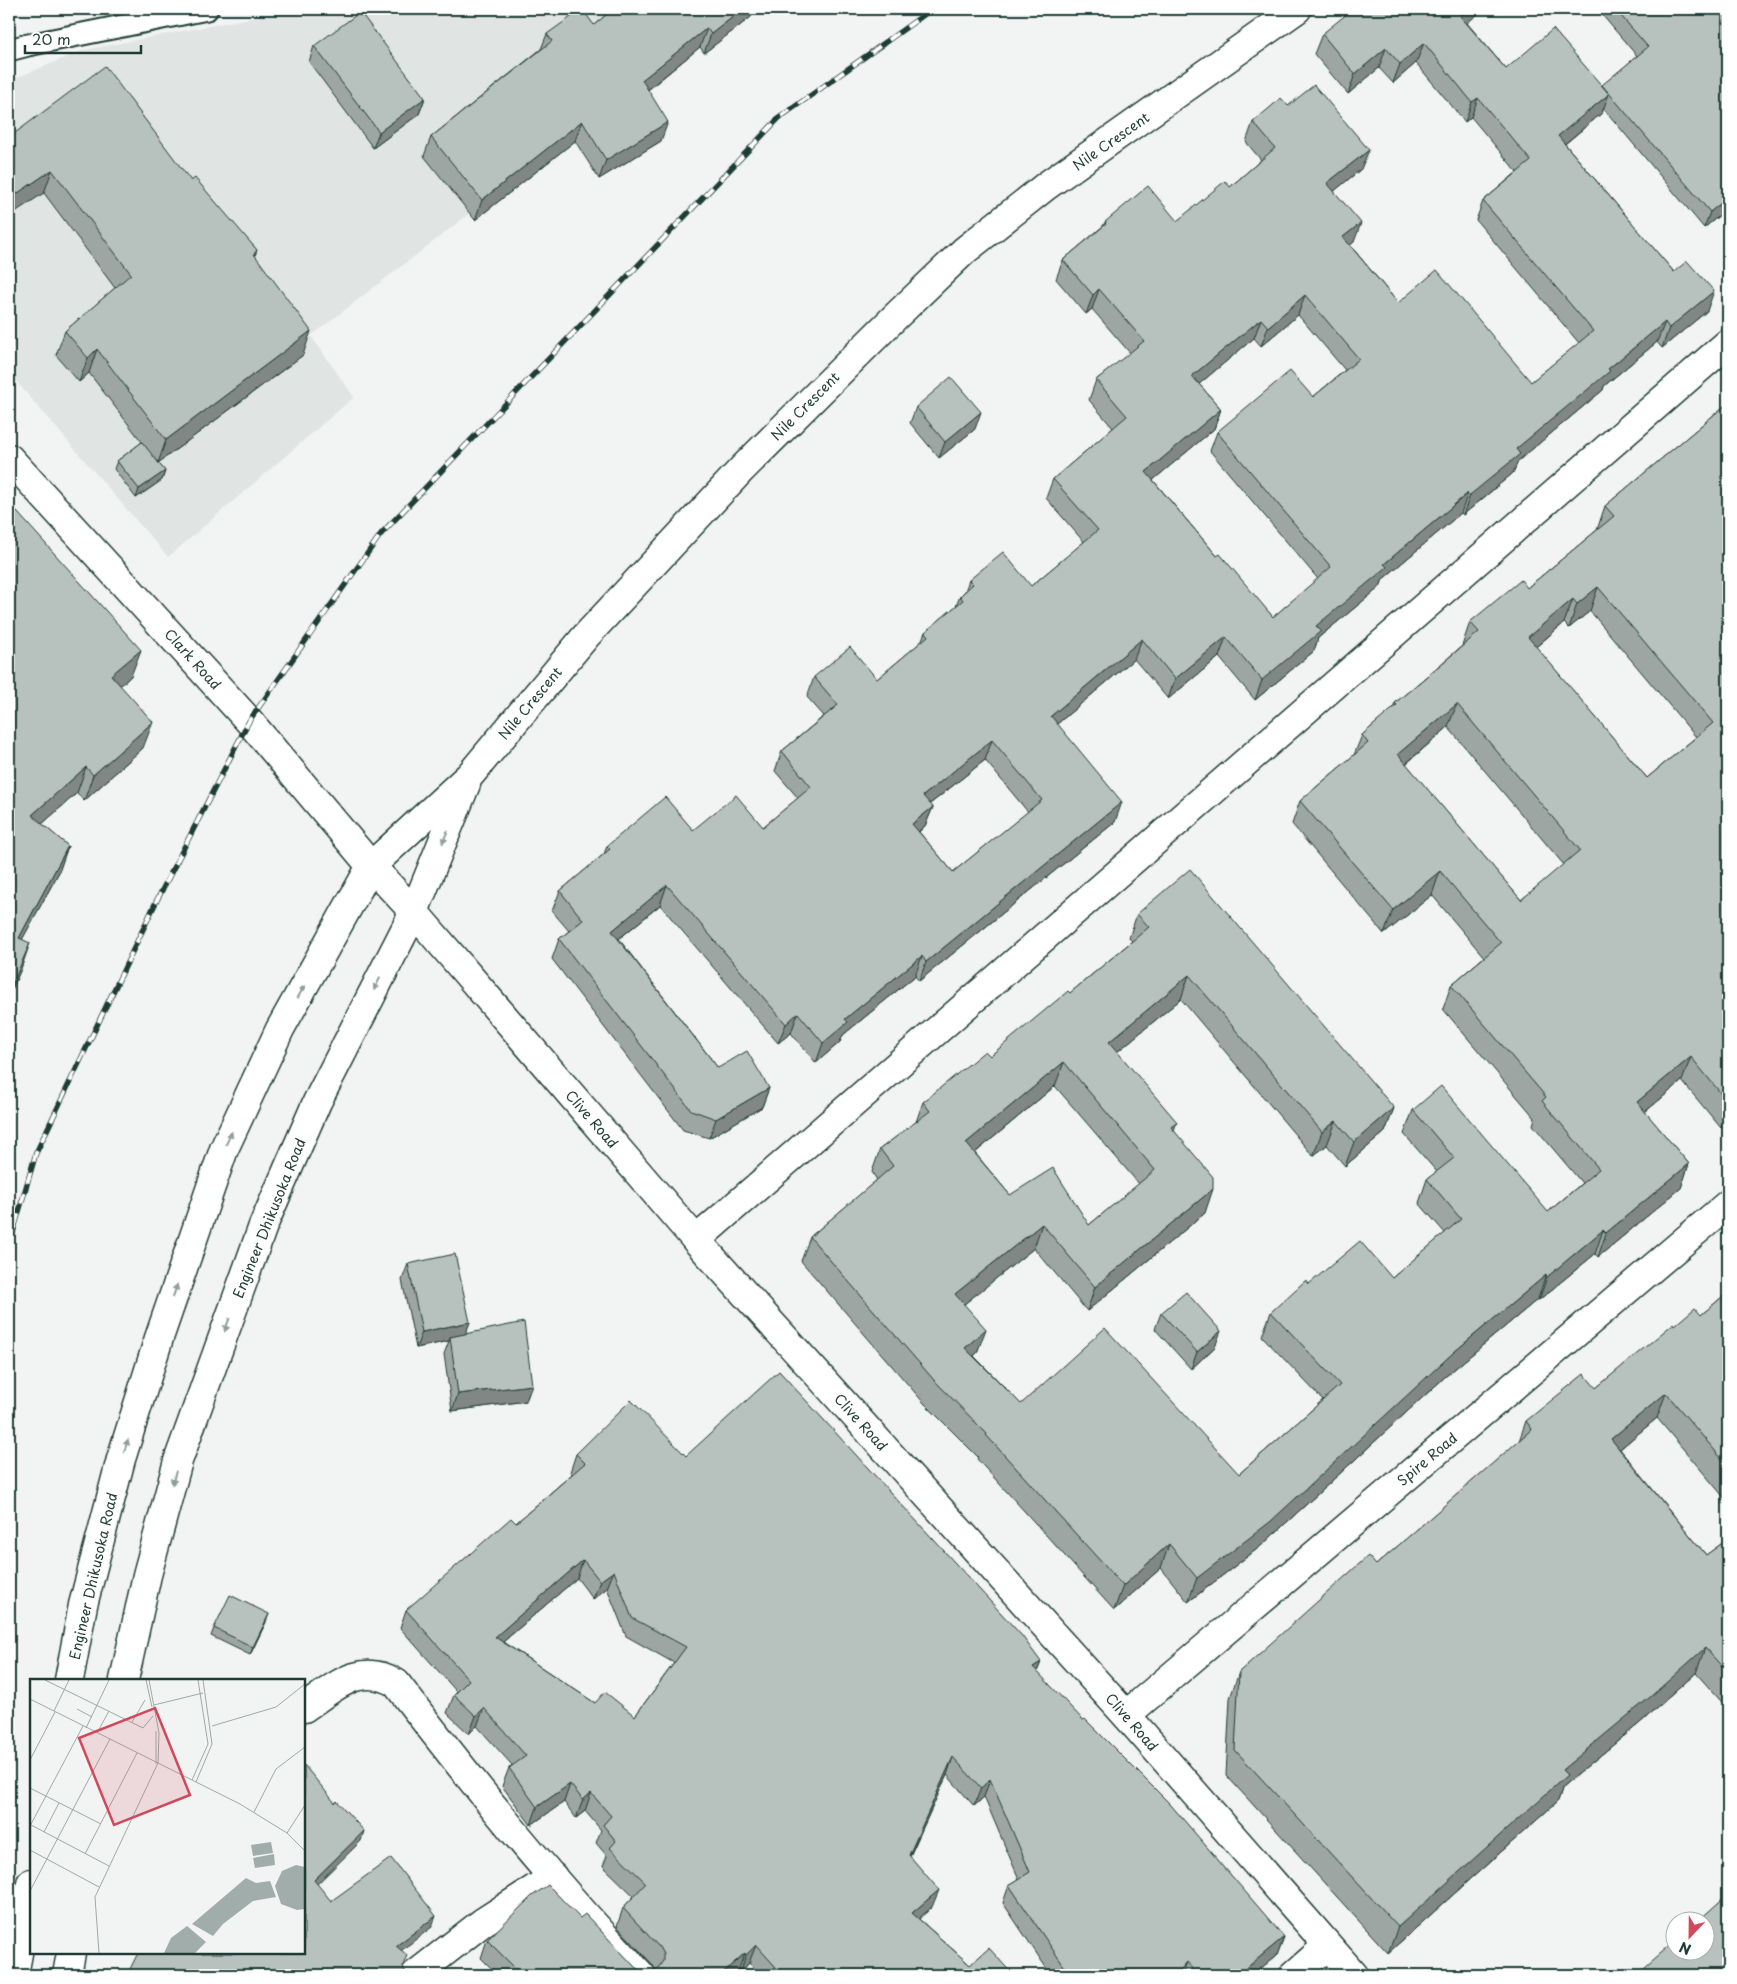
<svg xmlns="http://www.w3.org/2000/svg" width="1737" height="1984" viewBox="0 0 1737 1984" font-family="'Playpen Sans',sans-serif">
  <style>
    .built { fill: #e0e4e3 }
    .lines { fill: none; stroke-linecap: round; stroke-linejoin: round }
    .lane-casing { stroke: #1f3d34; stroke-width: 25 }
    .street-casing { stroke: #1f3d34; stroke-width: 31 }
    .secondary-casing { stroke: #1f3d34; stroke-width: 31 }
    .lane { stroke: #fff; stroke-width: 21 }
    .street { stroke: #fff; stroke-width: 28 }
    .secondary { stroke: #fff; stroke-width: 28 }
    .rail-casing { stroke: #1f3d34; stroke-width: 5.5 }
    .rail { stroke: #fff; stroke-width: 4; stroke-dasharray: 11; stroke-linecap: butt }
    .wall { fill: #9da6a3; stroke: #1f3d34; fill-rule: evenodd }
    .shaded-wall { fill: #808784; stroke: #1f3d34 }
    .building { fill: #b7c1bd; stroke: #1f3d34; fill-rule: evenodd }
    .oneway { fill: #8f9e9a }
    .labels { text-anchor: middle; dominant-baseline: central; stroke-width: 4.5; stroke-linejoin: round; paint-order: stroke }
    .street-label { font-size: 14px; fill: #1f3d34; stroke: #fff }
    .inset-road { fill: none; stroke: #9eaaa7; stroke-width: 1 }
    .view { fill: #d1495b; fill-opacity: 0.15; stroke: #d1495b; stroke-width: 2.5 }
    .inset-edge { fill: none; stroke: #1f3d34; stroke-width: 2.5 }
  </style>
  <rect width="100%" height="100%" fill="#f2f3f3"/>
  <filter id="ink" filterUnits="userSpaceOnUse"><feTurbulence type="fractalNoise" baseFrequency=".02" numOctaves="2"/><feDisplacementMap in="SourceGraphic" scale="10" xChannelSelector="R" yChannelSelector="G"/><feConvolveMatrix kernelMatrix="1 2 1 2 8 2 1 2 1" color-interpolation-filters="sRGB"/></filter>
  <g filter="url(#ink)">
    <!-- built -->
    <path class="built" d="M311 9H741L553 149 311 336 354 397 168 557 9 373V81L84 50 282 12Z"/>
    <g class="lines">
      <defs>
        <path id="lane" d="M9 50 28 45 207 9"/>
        <g id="street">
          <path d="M9 458 249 721 371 866"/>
          <path d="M696 1240 1728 343"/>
          <path d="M304 1708C334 1688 359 1661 396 1683 473 1784 553 1883 641 1975"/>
          <path d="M1126 1715 1728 1204"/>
          <path d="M415 1975 483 1922 553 1877"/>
          <path d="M1294 1975 1327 1946"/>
        </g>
        <g id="secondary">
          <path d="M371 866 414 912 696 1240 1126 1715 1354 1975"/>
          <path d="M69 1680 83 1605 121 1459 159 1338 224 1149 280 1029 371 866 470 775 586 636 742 469 894 318 964 251 1046 186 1297 9"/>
          <path d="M124 1680 147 1575 178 1461 263 1226 317 1102 414 912 466 784"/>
          <path d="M14 1975 31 1883"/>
          <path d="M67 1975 71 1953"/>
        </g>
      </defs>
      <!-- lane casing -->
      <use href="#lane" class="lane-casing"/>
      <!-- street casing -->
      <use href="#street" class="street-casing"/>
      <!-- secondary casing -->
      <use href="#secondary" class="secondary-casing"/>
      <!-- lane -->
      <use href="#lane" class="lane"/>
      <!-- street -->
      <use href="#street" class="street"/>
      <!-- secondary -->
      <use href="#secondary" class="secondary"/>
      <defs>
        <path id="rail" d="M9 1246 36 1153 156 902 249 721 381 534 779 118 932 9"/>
      </defs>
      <!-- rail casing -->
      <use href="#rail" class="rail-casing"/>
      <!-- rail -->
      <use href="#rail" class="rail"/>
    </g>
    <!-- wall -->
    <g class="wall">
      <path d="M613 9H754L751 17 704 53 700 47 648 90 661 141 599 179 575 141 475 220 424 156 431 137 541 49 547 34 594 25Z"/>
      <path d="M1606 9H1728V222L1721 214 1704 228 1604 109 1602 113 1565 144 1707 311 1662 348 1657 342 1604 386 1603 390 1518 461 1513 473 1463 515 1461 513 1383 579 1380 587 1318 638 1314 651 1255 700 1219 657 1168 699 1134 659 1057 724 1115 822 919 981 915 976 843 1035 840 1042 816 1063 791 1033 778 1043 660 905 619 939 718 1068 769 1088 762 1107 709 1138 683 1130 552 959 559 939 569 931 552 911 560 891 604 854 607 846 693 830 763 827 798 798 775 771 782 751 824 716 807 697 814 677 877 679 921 642 925 632 956 606 960 596 965 591 969 580 1031 586 1084 542 1046 498 1053 479 1113 428 1089 400 1096 380 1130 353 1092 309 1086 314 1056 279 1063 260 1103 226 1105 222 1177 221 1230 187 1261 160 1246 142 1253 122 1288 106 1361 169 1334 191 1354 242 1350 245 1398 303 1531 382 1579 343 1476 220 1483 201 1517 172 1471 117 1465 122 1416 63 1393 83 1379 68 1348 94 1314 54 1322 34 1467 23 1506 69 1602 86 1637 56 1603 16ZM1298 315 1345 370 1313 397 1217 432 1210 451 1318 579 1273 617 1217 556 1153 480 1214 429 1221 409 1199 384 1254 338 1261 346ZM985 760 1028 812 953 872 919 832 925 826 933 807 930 804Z"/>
      <path d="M314 46 425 98 419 114 373 148 309 62Z"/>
      <path d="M11 136 191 181 257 250 255 256 303 355 158 463 165 471 162 480 136 498 114 469 117 461 142 442 89 373 79 382 56 355 65 331 115 288 44 193Z"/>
      <path d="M1728 403V1122L1721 1128 1682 1081 1645 1112 1689 1164 1681 1188 1598 1257 1595 1254 1539 1300 1538 1299 1446 1376 1261 1546 1188 1602 1161 1568 1114 1610 977 1459 978 1457 924 1403 801 1261 810 1237 877 1180 872 1172 880 1149 916 1122 923 1102 990 1056 1070 993 1132 941 1129 938 1137 914 1394 1108 1385 1132 1345 1166 1327 1145 1313 1156 1181 999 1117 1052 1174 1130 1205 1213 1087 1311 1034 1248 964 1304 977 1353 974 1356 1021 1404 1239 1474 1323 1400 1262 1336 1271 1312 1309 1284 1392 1278 1445 1233 1419 1203 1427 1179 1437 1172 1404 1134 1413 1110 1548 1212 1582 1183 1533 1125 1535 1118 1443 1009 1451 985 1484 957 1432 895 1384 934 1292 824 1300 801 1354 755 1362 735 1393 709 1395 703 1462 646 1470 622 1527 588 1597 530 1605 506ZM1590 611 1696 737 1647 778 1536 647 1564 623 1569 628ZM1448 727 1564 865 1521 900 1406 764ZM1055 1086 1139 1184 1089 1225 1010 1195 975 1153Z"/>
      <path d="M916 407 975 429 939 458 910 423Z"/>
      <path d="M9 503 131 676 120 686 143 748 84 801 77 793 42 824 68 846 59 872 22 939 21 969 9 996Z"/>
      <path d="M408 1264 470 1322 465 1334 532 1385 526 1401 452 1411 444 1354 449 1341 416 1348 402 1280Z"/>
      <path d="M1728 1292V1502L1657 1418 1620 1449 1706 1555 1728 1539V1709L1696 1673 1640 1723 1563 1786 1558 1801 1388 1953 1226 1775 1230 1698 1239 1672 1376 1565 1519 1441 1526 1421 1596 1388 1675 1325 1701 1315Z"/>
      <path d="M1161 1313 1215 1347 1191 1369 1155 1329Z"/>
      <path d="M576 1454 686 1456 1041 1662 1037 1672 1284 1937 1277 1955 1253 1975H1051L1003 1903 1009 1885 1019 1879 984 1797 974 1806 947 1775 910 1856 932 1907 919 1919 970 1965 1013 1975H760L749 1963 740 1973 738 1971 733 1975H498L481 1958 487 1940 580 1918 636 1968 643 1972H651L655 1970 653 1965 617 1926 623 1908 634 1896 603 1866 607 1856 596 1843 601 1830 585 1811 576 1818 564 1802 531 1825 502 1786 509 1768 512 1765 477 1726 469 1734 447 1713 454 1695 457 1692 400 1628 406 1610 516 1523 572 1474 570 1472ZM577 1578 593 1599 607 1588 626 1636 674 1663 635 1716 595 1703 503 1642Z"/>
      <path d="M266 1622 250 1655 211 1636 214 1628Z"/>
    </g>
    <!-- shaded-wall -->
    <g class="shaded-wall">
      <path d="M743 9H754L751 17 704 53 711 34Z"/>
      <path d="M1468 9H1484L1453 35 1460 16Z"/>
      <path d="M707 28 700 47 635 100 642 80Z"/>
      <path d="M1424 43 1416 63 1393 83 1400 64Z"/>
      <path d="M1386 48 1379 68 1348 94 1355 74Z"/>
      <path d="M1609 94 1602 113 1551 155 1558 136Z"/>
      <path d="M425 98 419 114 373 148 379 132Z"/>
      <path d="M1478 98 1471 117 1465 122 1472 102Z"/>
      <path d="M582 121 575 141 475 220 482 200Z"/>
      <path d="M668 122 661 141 599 179 606 160Z"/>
      <path d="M1369 150 1361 169 1320 203 1327 183Z"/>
      <path d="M52 170 44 193 9 216V199Z"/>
      <path d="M1727 198 1721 214 1704 228 1710 212Z"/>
      <path d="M1361 223 1354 242 1336 257 1343 237Z"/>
      <path d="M1099 289 1092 309 1086 314 1093 295Z"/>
      <path d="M1714 291 1707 311 1662 348 1669 328Z"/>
      <path d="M1305 295 1298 315 1261 346 1268 327Z"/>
      <path d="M1261 319 1254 338 1185 396 1192 376Z"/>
      <path d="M1665 322 1657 342 1604 386 1603 390 1518 461 1513 473 1463 515 1470 495 1516 449 1608 369Z"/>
      <path d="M311 331 303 355 158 463 166 440Z"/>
      <path d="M97 349 89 373 79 382 88 358Z"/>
      <path d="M1221 409 1214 429 1139 492 1146 472Z"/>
      <path d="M981 412 975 429 939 458 945 442Z"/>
      <path d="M165 471 162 480 136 498 139 489Z"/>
      <path d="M1468 493 1461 513 1383 579 1380 587 1318 638 1314 651 1255 700 1262 680 1316 626 1384 564Z"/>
      <path d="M1598 587 1590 611 1569 628 1577 604Z"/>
      <path d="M1573 599 1564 623 1519 661 1528 637Z"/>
      <path d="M1226 637 1219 657 1168 699 1175 679Z"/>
      <path d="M1142 639 1134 659 1044 735 1051 716Z"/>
      <path d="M141 650 131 676 102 702 111 675Z"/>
      <path d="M1457 704 1448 727 1389 778 1398 754Z"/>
      <path d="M153 722 143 748 84 801 93 775Z"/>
      <path d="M992 740 985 760 916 815 923 796Z"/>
      <path d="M86 767 77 793 23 841 32 815Z"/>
      <path d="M1122 802 1115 822 919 981 926 962Z"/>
      <path d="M933 807 925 826 905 843 912 824Z"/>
      <path d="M68 846 59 872 9 964 19 938Z"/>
      <path d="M1440 871 1432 895 1384 934 1393 910Z"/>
      <path d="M667 885 660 905 605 950 612 931Z"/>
      <path d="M30 943 21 969 9 996V992Z"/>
      <path d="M922 956 915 976 843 1035 840 1042 816 1063 823 1043 845 1019Z"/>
      <path d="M1189 975 1181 999 1100 1066 1109 1042Z"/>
      <path d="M798 1013 791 1033 778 1043 786 1024Z"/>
      <path d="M1691 1057 1682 1081 1628 1126 1637 1102Z"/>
      <path d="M1064 1062 1055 1086 958 1167 966 1143Z"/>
      <path d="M769 1088 762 1107 709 1138 716 1119Z"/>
      <path d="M1394 1108 1385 1132 1345 1166 1354 1142Z"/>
      <path d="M1728 1109V1122L1721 1128Z"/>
      <path d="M1336 1121 1327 1145 1313 1156 1322 1132Z"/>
      <path d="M1177 1122 1168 1146 1171 1127Z"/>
      <path d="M1689 1164 1681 1188 1598 1257 1606 1233Z"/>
      <path d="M1213 1189 1205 1213 1087 1311 1095 1287Z"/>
      <path d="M1042 1224 1034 1248 947 1318 955 1294Z"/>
      <path d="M1603 1230 1595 1254 1539 1300 1547 1277Z"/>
      <path d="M1546 1275 1538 1299 1446 1376 1261 1546 1188 1602 1197 1578 1454 1352Z"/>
      <path d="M470 1322 464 1338 450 1337 449 1341 416 1348 422 1332Z"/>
      <path d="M986 1329 977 1353 956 1372 965 1348Z"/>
      <path d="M1221 1331 1215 1347 1191 1369 1197 1352Z"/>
      <path d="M532 1385 526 1401 452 1411 458 1394Z"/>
      <path d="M1666 1393 1657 1418 1602 1464 1611 1439Z"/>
      <path d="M1169 1544 1161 1568 1114 1610 1123 1586Z"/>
      <path d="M583 1560 577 1578 489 1654 495 1637Z"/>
      <path d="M614 1571 607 1588 593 1599 600 1581Z"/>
      <path d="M269 1614 266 1622 250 1655 253 1647Z"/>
      <path d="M1705 1648 1696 1673 1640 1723 1563 1786 1558 1801 1388 1953 1398 1927 1562 1770Z"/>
      <path d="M1041 1662 1034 1679 1033 1667Z"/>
      <path d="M484 1708 477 1726 469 1734 476 1716Z"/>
      <path d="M953 1757 947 1775 902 1873 909 1855Z"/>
      <path d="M990 1779 984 1797 974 1806 981 1788Z"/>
      <path d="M570 1784 564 1802 531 1825 537 1807Z"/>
      <path d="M591 1793 585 1811 576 1818 583 1800Z"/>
      <path d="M364 1831 361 1841 310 1891 314 1880Z"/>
      <path d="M939 1890 932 1907 905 1931 912 1913Z"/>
      <path d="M436 1916 432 1927 393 1957 396 1946Z"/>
      <path d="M1284 1937 1277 1955 1253 1975H1238Z"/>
      <path d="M756 1945 749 1963 740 1973 746 1955Z"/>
      <path d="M745 1953 738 1971 733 1975H720Z"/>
      <path d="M1187 1962 1182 1975H1176Z"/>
    </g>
    <!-- building -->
    <g class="building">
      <path d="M582 9 594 25 613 9H743L711 34 707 28 642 80 668 122 606 160 582 121 482 200 431 137 552 41 547 34Z"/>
      <path d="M1353 9H1468L1460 16 1506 69 1553 29 1609 94 1558 136 1674 272 1687 261 1714 291 1669 328 1665 322 1608 369 1610 371 1516 449 1520 454 1470 495 1468 493 1384 564 1387 567 1316 626 1321 631 1262 680 1226 637 1175 679 1142 639 1051 716 1122 802 926 962 922 956 845 1019 848 1022 823 1043 798 1013 786 1024 667 885 612 931 718 1068 747 1051 769 1088 716 1119 691 1110 559 939 583 920 560 891 610 849 607 846 665 797 693 830 736 795 763 827 811 787 782 751 838 705 814 677 850 647 877 679 928 636 925 632 963 600 960 596 973 584 969 580 1003 552 1031 586 1098 530 1053 479 1127 416 1096 380 1144 341 1099 289 1093 295 1063 260 1106 224 1105 222 1148 186 1177 221 1225 181 1230 187 1275 148 1253 122 1281 98 1288 106 1314 85 1369 150 1327 183 1361 223 1343 237 1398 303 1437 270 1531 382 1593 331 1483 201 1531 161 1478 98 1472 102 1424 43 1400 64 1386 48 1355 74 1322 34ZM1305 295 1359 359 1313 397 1290 371 1217 432 1331 567 1273 617 1220 554 1217 556 1146 472 1221 409 1192 376 1261 319 1268 327ZM992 740 1042 800 953 872 912 824 933 807 923 796Z"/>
      <path d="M1615 9H1728V200L1727 198 1710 212 1602 85 1648 47Z"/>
      <path d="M360 12 425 98 379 132 314 46Z"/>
      <path d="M105 66 191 181 195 178 257 250 254 254 311 331 166 440 97 349 88 358 65 331 131 274 52 170 9 199V133L11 136Z"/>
      <path d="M951 377 981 412 945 442 916 407Z"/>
      <path d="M1728 403V1102L1691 1057 1637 1102 1689 1164 1606 1233 1603 1230 1547 1277 1546 1275 1454 1352 1270 1522 1197 1578 1169 1544 1123 1586 986 1435 987 1434 933 1379 810 1237 893 1166 880 1149 930 1111 923 1102 985 1051 990 1056 1068 991 1070 993 1149 927 1137 914 1190 869 1394 1108 1354 1142 1336 1121 1322 1132 1189 975 1109 1042 1177 1122 1171 1127 1213 1177V1189L1095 1287 1042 1224 955 1294 986 1329 965 1348 1021 1404 1105 1328 1239 1474 1340 1385 1271 1312 1306 1280 1309 1284 1360 1241 1392 1278 1461 1219 1427 1179 1454 1158 1413 1110 1441 1086 1548 1212 1599 1169 1542 1101 1546 1097 1451 985 1501 943 1440 871 1393 910 1300 801 1368 743 1362 735 1397 705 1395 703 1479 632 1470 622 1521 580 1527 588 1614 516 1605 506ZM1598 587 1713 723 1647 778 1528 637 1573 599 1577 604ZM1457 704 1580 850 1521 900 1398 754ZM1064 1062 1155 1170 1089 1225 1053 1168 1010 1195 966 1143Z"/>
      <path d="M142 442 165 471 139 489 117 461Z"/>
      <path d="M9 503 141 650 111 675 153 722 93 775 86 767 32 815 68 846 19 938 30 943 9 992Z"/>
      <path d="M455 1254 470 1322 422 1332 408 1264Z"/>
      <path d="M1186 1292 1221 1331 1197 1352 1161 1313Z"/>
      <path d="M1728 1292V1466L1666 1393 1611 1439 1706 1555 1728 1539V1673L1705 1648 1649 1698 1562 1770 1567 1775 1398 1927 1235 1750 1239 1672 1368 1556 1376 1565 1532 1429 1526 1421 1584 1374 1596 1388 1674 1323 1675 1325 1695 1308 1701 1315Z"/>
      <path d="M524 1322 532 1385 458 1394 450 1337Z"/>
      <path d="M779 1371 1022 1636 1041 1662 1033 1667 1083 1720 1085 1719 1170 1804 1284 1937 1238 1975H1198L1187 1962 1176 1975H1070L1009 1885 1030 1872 990 1779 981 1788 953 1757 909 1855 939 1890 912 1913 970 1965 989 1948 1013 1975H783L756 1945 746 1955 745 1953 720 1975H522L487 1940 532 1896 548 1885 580 1918 585 1914 636 1968 643 1972H651L658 1968 663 1961V1954L659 1947 623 1908 646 1883 610 1848 616 1841 603 1825 611 1816 591 1793 583 1800 570 1784 537 1807 509 1768 526 1756 484 1708 476 1716 454 1695 469 1680 406 1610 511 1518 516 1523 585 1463 576 1454 631 1400 686 1456ZM583 1560 600 1581 614 1571 632 1618 686 1647 635 1716 605 1692 595 1703 495 1637Z"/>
      <path d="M230 1595 269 1614 253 1647 214 1628Z"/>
      <path d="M304 1765 335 1803 337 1801 364 1831 314 1880 331 1901 391 1858 436 1916 396 1946 407 1955 403 1966 406 1974 408 1975H127L138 1953H304Z"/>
      <path d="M1728 1894V1975H1636L1674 1942V1952H1704V1922H1697Z"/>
    </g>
    <!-- one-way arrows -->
    <defs><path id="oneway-solid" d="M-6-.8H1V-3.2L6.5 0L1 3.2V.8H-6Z" transform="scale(1.25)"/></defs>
    <g class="oneway">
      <use href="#oneway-solid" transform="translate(445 837) rotate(112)"/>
      <use href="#oneway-solid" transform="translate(377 984) rotate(117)"/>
      <use href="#oneway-solid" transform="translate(301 992) rotate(-61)"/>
      <use href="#oneway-solid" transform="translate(229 1138) rotate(-65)"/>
      <use href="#oneway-solid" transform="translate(175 1291) rotate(-71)"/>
      <use href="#oneway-solid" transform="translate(227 1325) rotate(110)"/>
      <use href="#oneway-solid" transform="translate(126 1446) rotate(-73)"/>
      <use href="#oneway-solid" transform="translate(174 1478) rotate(106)"/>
    </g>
  </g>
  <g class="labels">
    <!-- street labels -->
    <g class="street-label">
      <text transform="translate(1111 141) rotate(-35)">Nile Crescent</text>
      <text transform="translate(805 406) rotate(-45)">Nile Crescent</text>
      <text transform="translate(193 659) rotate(48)">Clark Road</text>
      <text transform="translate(530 703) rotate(-50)">Nile Crescent</text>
      <text transform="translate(592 1119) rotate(49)">Clive Road</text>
      <text transform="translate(269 1218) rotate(-68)">Engineer Dhikusoka Road</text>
      <text transform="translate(861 1422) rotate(48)">Clive Road</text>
      <text transform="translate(1427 1459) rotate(-40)">Spire Road</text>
      <text transform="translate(93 1576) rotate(-77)">Engineer Dhikusoka Road</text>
      <text transform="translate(1132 1722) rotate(49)">Clive Road</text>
    </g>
  </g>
  <!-- overview -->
  <g transform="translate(30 1679)">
    <rect width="275" height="275" fill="#f2f3f3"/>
    <path d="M241 163 243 174 223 177 221 166ZM244 175 245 186 225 189 223 179ZM266 186 275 188V230L267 231 251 225 245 207 252 192ZM216 199 226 204 240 202 246 218 223 222 193 245 183 257 162 245ZM157 247 176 263 165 274H134L141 259Z" fill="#a1adaa"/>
    <path class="inset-road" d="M15 1 113 49 123 37M116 1 122 28M0 20 210 125 257 154 275 172M124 26 173 14M47 30 62 38M24 32 39 1M102 43 115 21M182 47 246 28 275 5M56 49 79 1M67 54 79 32M0 81 25 33M126 85V52M162 101 178 65 168 1M166 103 182 65 173 1M0 109 71 145M224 133 246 90 275 68M1 146 79 187M0 147 53 47M14 153 29 124M257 154 275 126M0 171 69 208M55 175 107 74M0 212 80 60M69 274 65 218 128 84 129 54 119 1"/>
    <path class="view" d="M125 29 160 116 84 146 49 59Z"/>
    <rect width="275" height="275" class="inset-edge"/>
  </g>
  <!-- margin -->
  <rect width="1737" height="1984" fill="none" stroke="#fff" stroke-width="30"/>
  <rect x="15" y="15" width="1707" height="1954" fill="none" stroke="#1f3d34" stroke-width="2" filter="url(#ink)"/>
  <!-- north arrow -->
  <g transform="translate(1690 1936) rotate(202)"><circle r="24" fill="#ffffff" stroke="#a5b1ae"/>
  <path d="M0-4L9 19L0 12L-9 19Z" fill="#d1495b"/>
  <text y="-8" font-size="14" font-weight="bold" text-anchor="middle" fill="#1f3d34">N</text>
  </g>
  <!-- scale -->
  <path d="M25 45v8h116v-8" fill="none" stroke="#1f3d34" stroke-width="2.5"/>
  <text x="32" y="45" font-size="15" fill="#1f3d34" stroke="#ffffff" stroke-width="4" paint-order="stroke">20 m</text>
</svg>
